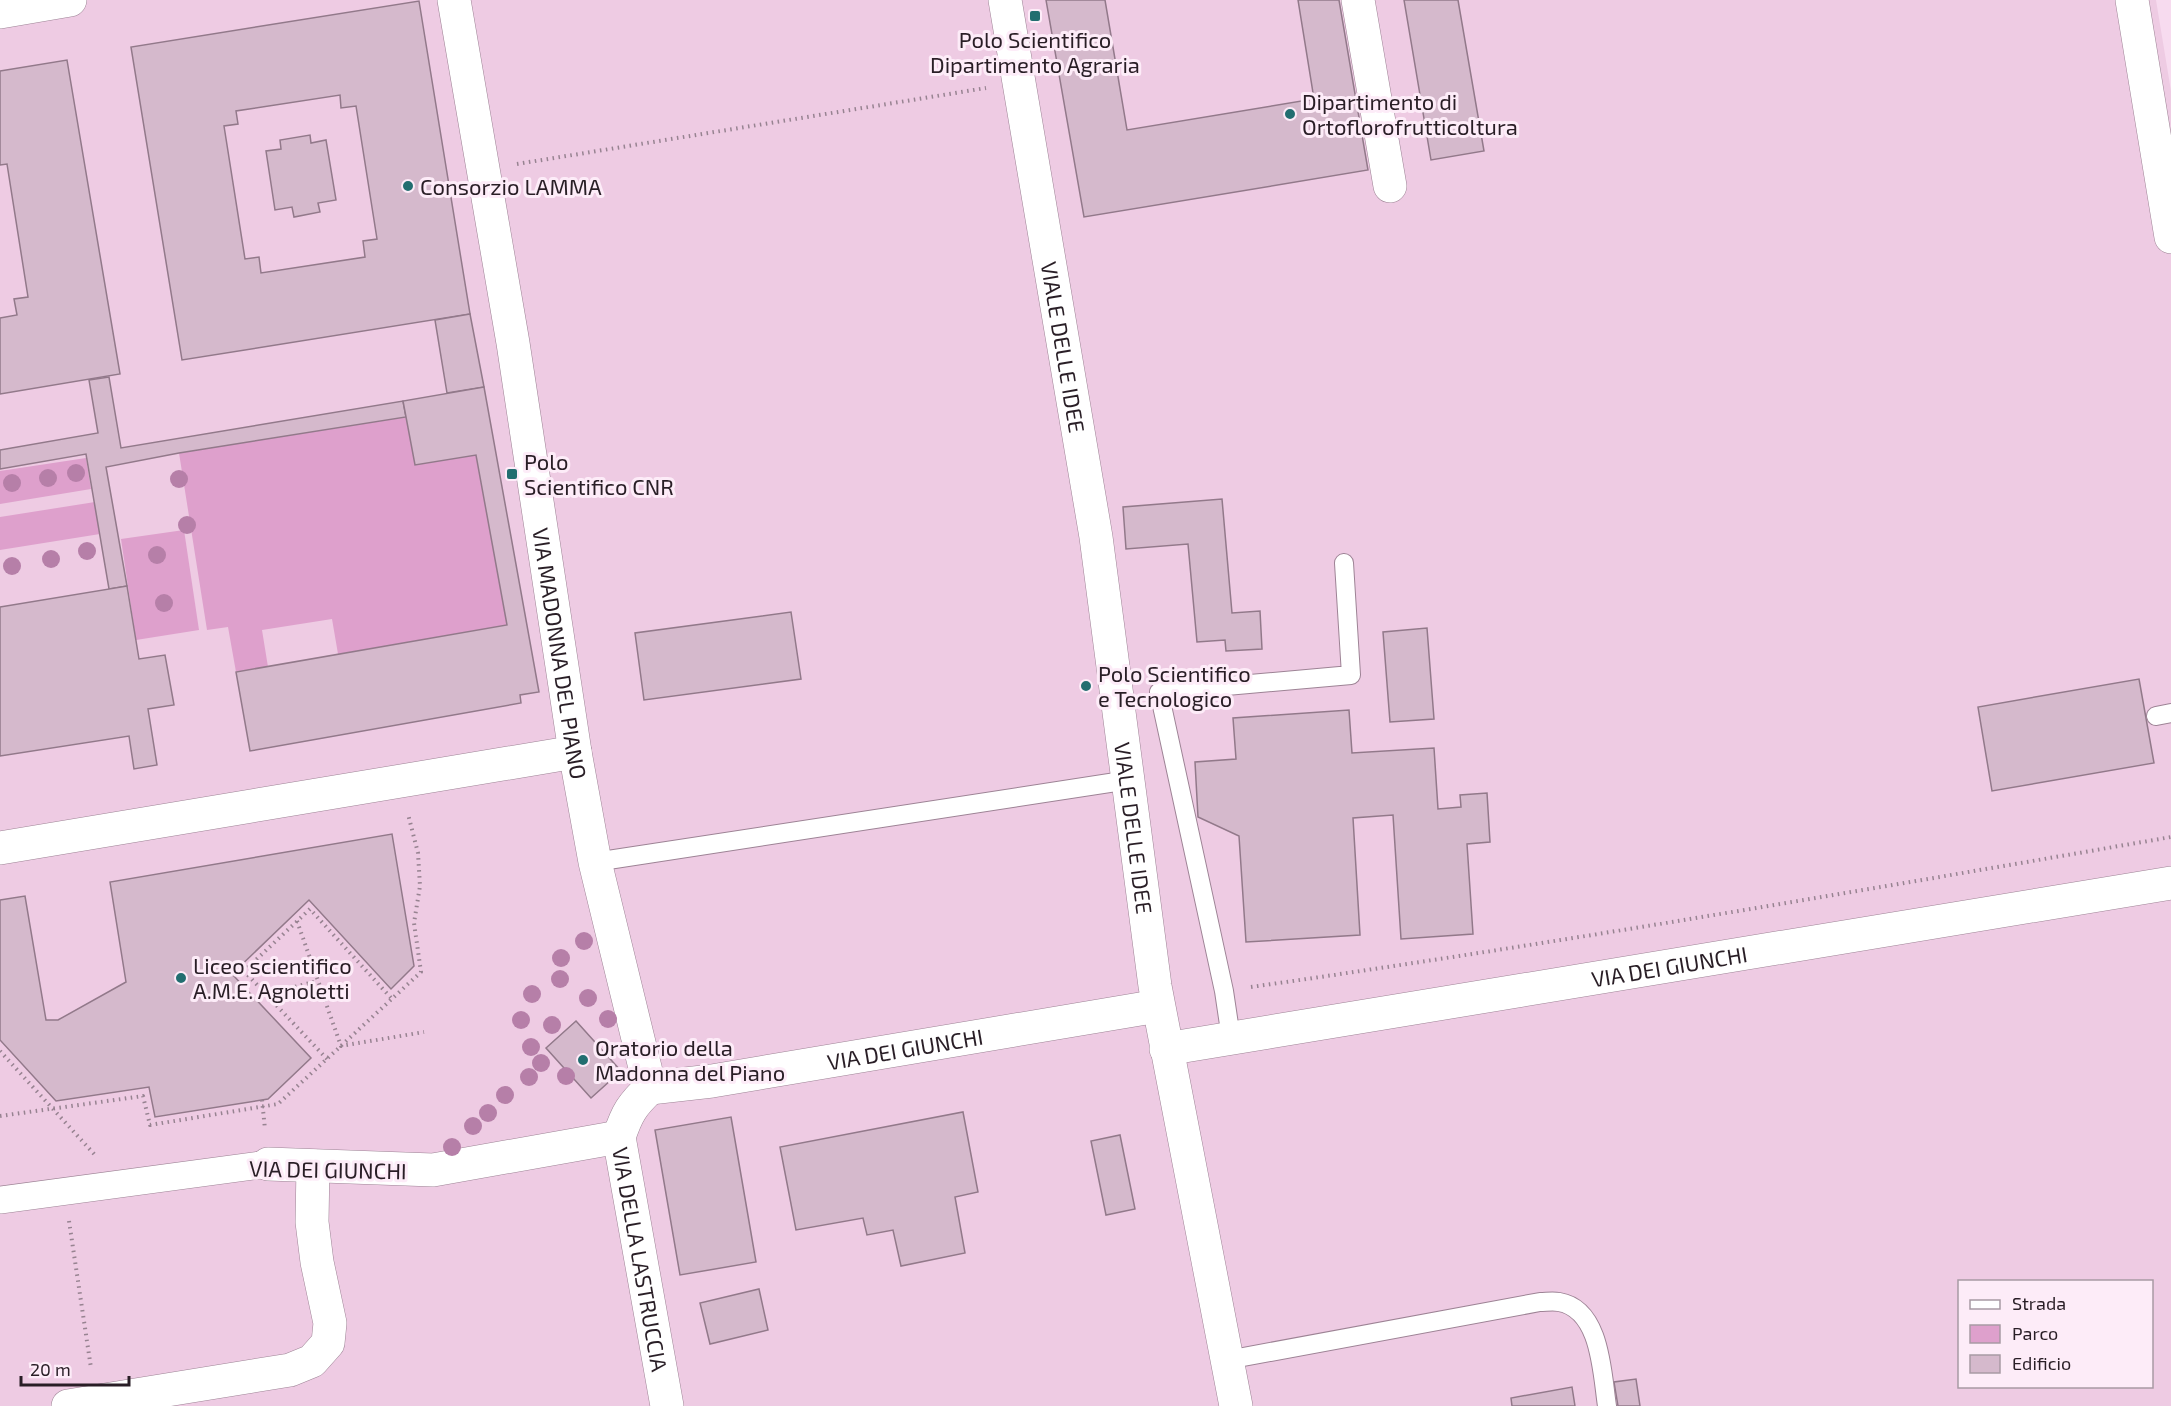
<svg xmlns="http://www.w3.org/2000/svg" width="2171" height="1406" viewBox="0 0 2171 1406" font-family="'Exo 2',sans-serif">
  <style>
    .built { fill: #eecbe3; fill-rule: evenodd }
    .green { fill: #dea0cc }
    .building { fill: #d5b9cc; stroke: #92798a; stroke-width: 1.5; fill-rule: evenodd }
    .lines { fill: none; stroke-linecap: round; stroke-linejoin: round }
    .service-casing { stroke: #9d8395; stroke-width: 20 }
    .pedestrian-casing { stroke: #9d8395; stroke-width: 28 }
    .minor-casing { stroke: #9d8395; stroke-width: 34 }
    .path { stroke: #978391; stroke-width: 4; stroke-dasharray: 1.5 4.5; stroke-linecap: butt }
    .service { stroke: #fff; stroke-width: 18 }
    .pedestrian { stroke: #fff; stroke-width: 27 }
    .minor { stroke: #fff; stroke-width: 33 }
    .tree { fill: #b67fa8 }
    .poi-dot { fill: #226e70; stroke: #fdecf8; stroke-width: 2 }
    .labels { text-anchor: middle; dominant-baseline: central; stroke-width: 6; stroke-linejoin: round; paint-order: stroke }
    .poi-label { font-size: 22px; fill: #291e26; stroke: #fdecf8; text-anchor: start }
    .street-label { font-size: 22px; fill: #291e26; stroke: #fdecf8 }
  </style>
  <rect width="100%" height="100%" fill="#f7dbef"/>
  <!-- built -->
  <path class="built" d="M0 0H2156L2171 91V1406H0ZM1960 1282H2152V1386H1960Z"/>
  <!-- green -->
  <g class="green">
    <path d="M406 417 415 465 476 455 507 625 338 654 332 619 262 630 268 667 236 672 228 627 207 630 179 453Z"/>
    <path d="M86 458 91 489 0 504V471Z"/>
    <path d="M95 502 100 534 0 550V517Z"/>
    <path d="M184 530 199 630 136 640 121 539Z"/>
  </g>
  <!-- building -->
  <g class="building">
    <path d="M1046 0H1105L1127 130 1314 99 1298 0H1339L1368 170 1084 217Z"/>
    <path d="M1404 0H1458L1484 151 1431 160Z"/>
    <path d="M419 1 470 314 182 360 131 47ZM340 95 341 108 356 106 377 239 363 241 365 257 261 273 259 257 245 259 224 126 238 124 236 111Z"/>
    <path d="M67 60 120 374 0 394V318L17 315 14 299 28 297 7 164 0 165V71Z"/>
    <path d="M310 135 311 143 326 140 336 200 318 203 320 212 294 217 292 207 275 210 266 151 281 149 280 140Z"/>
    <path d="M470 314 484 387 447 393 435 320Z"/>
    <path d="M109 377 121 448 403 401 406 417 179 453 106 467 127 586 109 589 86 454 0 469V450L98 433 89 380Z"/>
    <path d="M484 387 539 692 520 695 521 703 250 751 236 672 507 625 476 455 415 465 403 401Z"/>
    <path d="M1222 499 1232 613 1260 611 1262 649 1226 651 1225 640 1197 642 1188 544 1126 549 1123 507Z"/>
    <path d="M127 586 139 659 165 655 174 705 148 709 157 765 134 769 129 736 0 756V607Z"/>
    <path d="M791 612 801 679 644 700 635 633Z"/>
    <path d="M1427 628 1434 719 1390 722 1383 632Z"/>
    <path d="M2139 679 2154 763 1992 791 1978 707Z"/>
    <path d="M1349 710 1352 753 1434 748 1438 809 1461 807 1460 795 1487 793 1490 842 1467 844 1473 934 1401 939 1393 815 1353 818 1360 935 1246 942 1239 836 1198 817 1195 762 1236 759 1233 718Z"/>
    <path d="M392 834 414 966 391 989 309 900 232 974 311 1058 268 1099 155 1117 149 1087 56 1101 0 1040V900L25 896 46 1020H58L126 982 110 882Z"/>
    <path d="M576 1021 621 1071 591 1098 546 1048Z"/>
    <path d="M963 1112 978 1192 955 1197 965 1253 901 1266 893 1230 867 1235 863 1218 796 1230 780 1147Z"/>
    <path d="M731 1117 756 1262 680 1275 655 1130Z"/>
    <path d="M1120 1135 1135 1209 1106 1215 1091 1141Z"/>
    <path d="M759 1289 768 1330 710 1344 700 1303Z"/>
    <path d="M1636 1379 1640 1406H1618L1614 1382Z"/>
    <path d="M1572 1387 1575 1406H1512L1511 1398Z"/>
  </g>
  <g class="lines">
    <defs>
      <g id="service">
        <path d="M2156 716 2171 713"/>
        <path d="M595 862 1129 780"/>
        <path d="M1231 1038 1224 991 1159 692 1351 675 1344 563"/>
        <path d="M1227 1360 1540 1302C1546 1302 1553 1301 1559 1302 1601 1309 1602 1373 1607 1406"/>
      </g>
      <path id="pedestrian" d="M0 1200 268 1164"/>
      <g id="minor">
        <path id="s1" d="M454 0 513 343 575 752 595 862 650 1088"/>
        <path id="s2" d="M1005 0 1096 537 1155 986 1236 1406"/>
        <path d="M1358 0 1390 186"/>
        <path d="M2132 0 2171 237"/>
        <path d="M0 12 70 0"/>
        <path d="M0 848 575 752"/>
        <path id="s3" d="M1166 1049 2171 883"/>
        <path id="s4" d="M650 1088 712 1081 1158 1006"/>
        <path id="s5" d="M650 1088C632 1105 627 1113 619 1137L667 1406"/>
        <path d="M268 1164 433 1170 619 1137"/>
        <path d="M68 1406 290 1370 312 1361 328 1343 330 1323 317 1262 312 1222 313 1166"/>
      </g>
    </defs>
    <!-- service casing -->
    <use href="#service" class="service-casing"/>
    <!-- pedestrian casing -->
    <use href="#pedestrian" class="pedestrian-casing"/>
    <!-- minor casing -->
    <use href="#minor" class="minor-casing"/>
    <!-- path -->
    <g class="path">
      <path d="M517 164 986 88"/>
      <path d="M297 921 341 1046 424 1032"/>
      <path d="M1251 987C1559 943 1865 890 2171 837"/>
      <path d="M266 994 318 981"/>
      <path d="M0 1051 95 1155"/>
      <path d="M327 1059 244 971 310 909 392 999"/>
      <path d="M262 1100 265 1129"/>
      <path d="M0 1116 143 1096 150 1125 278 1104 421 972 414 923 420 886 418 853 408 814"/>
      <path d="M69 1221 91 1368"/>
    </g>
    <!-- service -->
    <use href="#service" class="service"/>
    <!-- pedestrian -->
    <use href="#pedestrian" class="pedestrian"/>
    <!-- minor -->
    <use href="#minor" class="minor"/>
  </g>
  <!-- trees -->
  <g class="tree">
    <circle cx="76" cy="473" r="9"/>
    <circle cx="48" cy="478" r="9"/>
    <circle cx="179" cy="479" r="9"/>
    <circle cx="12" cy="483" r="9"/>
    <circle cx="187" cy="525" r="9"/>
    <circle cx="87" cy="551" r="9"/>
    <circle cx="157" cy="555" r="9"/>
    <circle cx="51" cy="559" r="9"/>
    <circle cx="12" cy="566" r="9"/>
    <circle cx="164" cy="603" r="9"/>
    <circle cx="584" cy="941" r="9"/>
    <circle cx="561" cy="958" r="9"/>
    <circle cx="560" cy="979" r="9"/>
    <circle cx="532" cy="994" r="9"/>
    <circle cx="588" cy="998" r="9"/>
    <circle cx="608" cy="1019" r="9"/>
    <circle cx="521" cy="1020" r="9"/>
    <circle cx="552" cy="1025" r="9"/>
    <circle cx="531" cy="1047" r="9"/>
    <circle cx="541" cy="1063" r="9"/>
    <circle cx="566" cy="1076" r="9"/>
    <circle cx="529" cy="1077" r="9"/>
    <circle cx="505" cy="1095" r="9"/>
    <circle cx="488" cy="1113" r="9"/>
    <circle cx="473" cy="1126" r="9"/>
    <circle cx="452" cy="1147" r="9"/>
  </g>
  <!-- markers -->
  <g class="poi-dot">
    <rect x="1029" y="10" width="12" height="12" rx="3"/>
    <circle cx="1290" cy="114" r="6"/>
    <circle cx="408" cy="186" r="6"/>
    <rect x="506" y="468" width="12" height="12" rx="3"/>
    <circle cx="1086" cy="686" r="6"/>
    <circle cx="181" cy="978" r="6"/>
    <circle cx="583" cy="1060" r="6"/>
  </g>
  <g class="labels">
    <!-- poi labels -->
    <g class="poi-label">
      <text x="1035" y="39" text-anchor="middle">Polo Scientifico<tspan x="1035" dy="25">Dipartimento Agraria</tspan></text>
      <text x="1302" y="101">Dipartimento di<tspan x="1302" dy="25">Ortoflorofrutticoltura</tspan></text>
      <text x="420" y="186">Consorzio LAMMA</text>
      <text x="524" y="461">Polo<tspan x="524" dy="25">Scientifico CNR</tspan></text>
      <text x="1098" y="673">Polo Scientifico<tspan x="1098" dy="25">e Tecnologico</tspan></text>
      <text x="193" y="965">Liceo scientifico<tspan x="193" dy="25">A.M.E. Agnoletti</tspan></text>
      <text x="595" y="1047">Oratorio della<tspan x="595" dy="25">Madonna del Piano</tspan></text>
    </g>
    <!-- street labels -->
    <g class="street-label">
      <text stroke="none"><textPath href="#s2" startOffset="352">VIALE DELLE IDEE</textPath></text>
      <text stroke="none"><textPath href="#s1" startOffset="662">VIA MADONNA DEL PIANO</textPath></text>
      <text stroke="none"><textPath href="#s2" startOffset="838">VIALE DELLE IDEE</textPath></text>
      <text stroke="none"><textPath href="#s3" startOffset="510">VIA DEI GIUNCHI</textPath></text>
      <text stroke="none"><textPath href="#s4" startOffset="258">VIA DEI GIUNCHI</textPath></text>
      <text transform="translate(328 1169) rotate(1)">VIA DEI GIUNCHI</text>
      <text stroke="none"><textPath href="#s5" startOffset="183">VIA DELLA LASTRUCCIA</textPath></text>
    </g>
  </g>
  <!-- legend -->
  <rect x="1958" y="1280" width="195" height="108" fill="#fdecf8" stroke="#a89aa4" stroke-width="1.5"/>
  <rect x="1970" y="1300" width="30" height="9" fill="#ffffff" stroke="#a89aa4" stroke-width="1.5"/>
  <text x="2012" y="1310" font-size="18" fill="#291e26">Strada</text>
  <rect x="1970" y="1325" width="30" height="18" fill="#dea0cc" stroke="#a89aa4" stroke-width="1.5"/>
  <text x="2012" y="1340" font-size="18" fill="#291e26">Parco</text>
  <rect x="1970" y="1355" width="30" height="18" fill="#d5b9cc" stroke="#a89aa4" stroke-width="1.5"/>
  <text x="2012" y="1370" font-size="18" fill="#291e26">Edificio</text>
  <!-- scale -->
  <path d="M21 1376v9h108v-9" fill="none" stroke="#291e26" stroke-width="3"/>
  <text x="30" y="1376" font-size="18" fill="#291e26" stroke="#fdecf8" stroke-width="4.5" paint-order="stroke">20 m</text>
</svg>
